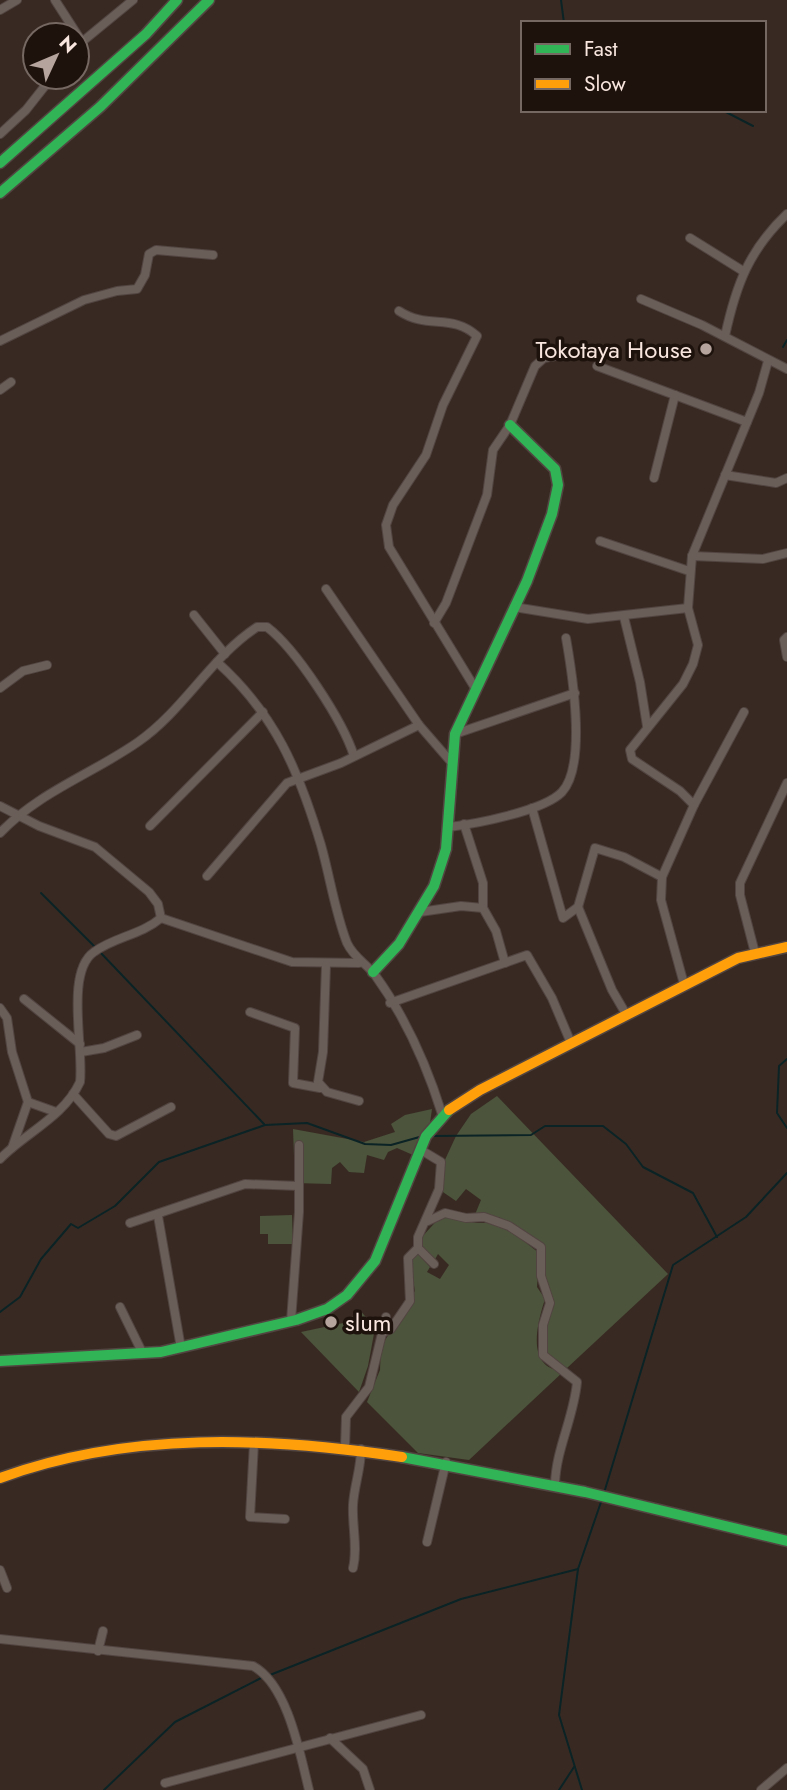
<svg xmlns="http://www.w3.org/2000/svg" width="787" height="1790" viewBox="0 0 787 1790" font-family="Jost,sans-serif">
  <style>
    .green { fill: #4c543c }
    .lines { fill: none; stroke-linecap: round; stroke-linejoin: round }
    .stream { stroke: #0b2325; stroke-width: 2 }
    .street-casing { stroke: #524541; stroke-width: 10 }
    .fast-casing { stroke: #524541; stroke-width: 13 }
    .slow-casing { stroke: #524541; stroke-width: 13 }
    .street { stroke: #6a5e59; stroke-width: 8 }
    .fast { stroke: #30b455; stroke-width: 10 }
    .slow { stroke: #ff9f0a; stroke-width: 10 }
    .poi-dot { fill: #b5a49d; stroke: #1e120d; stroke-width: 2.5 }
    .labels { text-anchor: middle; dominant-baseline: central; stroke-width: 7; stroke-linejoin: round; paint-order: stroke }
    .poi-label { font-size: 24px; fill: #f8e6df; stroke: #1e120d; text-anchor: end }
  </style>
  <rect width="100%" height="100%" fill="#382a23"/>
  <!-- green -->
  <g class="green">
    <path d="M497 1096 668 1274 567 1368 555 1365 542 1352 549 1295 543 1280 546 1260 539 1246 499 1217H474L481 1200 466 1189 456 1201 440 1190 444 1162 456 1136 471 1114Z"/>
    <path d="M432 1109 430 1123 413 1155 397 1148 388 1152 384 1160 367 1155 364 1173 349 1172 340 1162 332 1168 331 1184 295 1183 293 1129 364 1142 395 1132 391 1124 405 1115Z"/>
    <path d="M292 1215 293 1244H268V1234H260V1216Z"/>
    <path d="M441 1216 477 1223H501L539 1253 537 1287 545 1299C537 1324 525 1369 564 1371L469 1460 418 1453 367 1402 380 1370 381 1347 415 1291 410 1262 417 1253 430 1267 427 1272 440 1279 449 1265 438 1254 434 1261 420 1248 421 1238Z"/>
    <path d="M359 1309 375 1328 368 1366 359 1392 301 1332 348 1322Z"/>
  </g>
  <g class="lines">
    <!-- stream -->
    <g class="stream">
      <path d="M561 0 564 23"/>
      <path d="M722 110 753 126"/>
      <path d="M783 347 787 340"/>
      <path d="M41 893 95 947"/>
      <path d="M99 951 264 1124"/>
      <path d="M787 1059 779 1066 777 1113 787 1128"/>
      <path d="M432 1136 531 1135 545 1126H603L626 1144 643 1167 693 1193 717 1237"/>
      <path d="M0 1312 20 1297 41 1259 71 1224 78 1228 115 1206 159 1162 265 1125 307 1123 365 1144 391 1145 423 1136"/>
      <path d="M604 1493 673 1265 746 1217 787 1173"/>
      <path d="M270 1675 461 1599 578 1569"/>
      <path d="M104 1790 175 1722 261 1678"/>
      <path d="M559 1790 574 1767"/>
      <path d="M582 1790 559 1715 578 1569 601 1502"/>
    </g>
    <defs>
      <g id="street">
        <path d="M55 0 82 42"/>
        <path d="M0 10 17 0"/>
        <path d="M77 46 133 0"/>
        <path d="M0 134 26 110 52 77"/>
        <path d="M690 238 743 271"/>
        <path d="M641 299 702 325 787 369"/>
        <path d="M399 311C428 330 452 313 477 336L443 405 426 455 393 505 386 525 389 547 475 688"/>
        <path d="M725 336C736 285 749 250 787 214"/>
        <path d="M0 341 84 300 117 291 137 289 145 275 149 254 156 250 213 255"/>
        <path d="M597 366 747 422"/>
        <path d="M0 390 11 382"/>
        <path d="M725 475 776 483 787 478"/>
        <path d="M654 478 675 395"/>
        <path d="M600 541 689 571"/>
        <path d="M692 556 763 559 787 553"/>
        <path d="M326 589 419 725 452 763"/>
        <path d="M514 607 588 619 688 608"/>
        <path d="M194 615 225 654"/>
        <path d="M624 617 640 682 647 726"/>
        <path d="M434 623 446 603 487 495 493 450 510 425 535 366 544 358 555 356"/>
        <path d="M787 637 784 640 787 657"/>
        <path d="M217 662C275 714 299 771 321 845 330 877 335 912 347 943 354 958 366 963 375 975 404 1015 427 1066 442 1114"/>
        <path d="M0 688 23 671 47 665"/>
        <path d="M455 734 575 693"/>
        <path d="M694 805 680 791 632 759 630 750 683 684 693 664 698 645 688 608 692 556 759 393 768 361"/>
        <path d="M0 806 39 826 95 847 149 892 158 904 161 918 292 962 359 963"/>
        <path d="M532 808 563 918 578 907 595 848 624 857 662 877"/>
        <path d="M464 824 483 883V908L496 931 505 963"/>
        <path d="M150 826 263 712"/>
        <path d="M449 827C475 824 544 811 562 792 587 765 572 672 566 638"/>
        <path d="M0 833C39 792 92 774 138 742 184 710 211 657 257 627H267C296 649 343 721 354 756"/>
        <path d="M207 876 287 783 341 763 419 725"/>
        <path d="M578 907 612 990 626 1014"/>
        <path d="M420 912 461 906 483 908"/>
        <path d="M755 953 740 895V883L787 783"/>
        <path d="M326 965 323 1052 318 1082 327 1092 359 1101"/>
        <path d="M684 984 661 900 662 877 694 805 744 712"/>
        <path d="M24 999 80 1044"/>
        <path d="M390 1003 527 955 552 998 571 1043"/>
        <path d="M0 1008 7 1018 12 1052 28 1102 12 1148"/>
        <path d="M250 1012 295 1028 293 1083 320 1088"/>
        <path d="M81 1052 104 1048 137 1035"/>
        <path d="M73 1094 109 1134 116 1136 171 1107"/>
        <path d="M28 1102 56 1112"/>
        <path d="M0 1159C25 1133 64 1117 80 1082 84 1048 65 972 94 952 114 937 141 935 161 918"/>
        <path d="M158 1216 181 1348"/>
        <path d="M428 1221 445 1213 466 1218 484 1217 509 1226 541 1247V1276L550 1303 543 1325V1355L577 1382C574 1417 556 1449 555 1484"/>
        <path d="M130 1223 245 1184 299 1186"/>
        <path d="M418 1248 434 1264"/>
        <path d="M120 1307 142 1352"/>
        <path d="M291 1321 299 1212V1145"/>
        <path d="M382 1333 391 1329 410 1301 408 1258 418 1248V1237L439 1189 441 1162 421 1150"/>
        <path d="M254 1443 250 1517 285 1519"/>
        <path d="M345 1448 346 1417 369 1387 386 1317"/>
        <path d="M427 1542 446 1462"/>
        <path d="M353 1568C358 1548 352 1526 353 1505 354 1486 361 1469 361 1449"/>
        <path d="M0 1570 7 1588"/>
        <path d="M0 1639 253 1666C288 1685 300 1754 309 1790"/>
        <path d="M98 1651 103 1631"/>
        <path d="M330 1738 363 1769 370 1790"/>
        <path d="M165 1783 421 1715"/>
        <path d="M761 1790 787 1768"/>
      </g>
      <g id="fast">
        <path d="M0 163 146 34 177 0"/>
        <path d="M0 193 100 107 209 0"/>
        <path d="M373 972 399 944 434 886 446 849 455 734 527 581 552 514 558 485 555 469 510 425"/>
        <path d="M0 1361 161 1352 296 1320 327 1309 347 1295 375 1261 426 1136 449 1110"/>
        <path d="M402 1457 585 1492 787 1541"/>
      </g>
      <g id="slow">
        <path d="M449 1110 480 1090 738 958 787 947"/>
        <path d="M0 1478C128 1431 269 1437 402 1457"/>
      </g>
    </defs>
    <!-- street casing -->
    <use href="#street" class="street-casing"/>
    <!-- fast casing -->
    <use href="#fast" class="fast-casing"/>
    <!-- slow casing -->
    <use href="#slow" class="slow-casing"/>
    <!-- street -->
    <use href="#street" class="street"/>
    <!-- fast -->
    <use href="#fast" class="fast"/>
    <!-- slow -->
    <use href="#slow" class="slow"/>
  </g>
  <!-- markers -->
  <g class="poi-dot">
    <circle cx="706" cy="349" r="7"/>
    <circle cx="331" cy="1322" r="7"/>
  </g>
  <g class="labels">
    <!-- poi labels -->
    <g class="poi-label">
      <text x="692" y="349">Tokotaya House</text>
      <text x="345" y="1322" text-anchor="start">slum</text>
    </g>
  </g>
  <!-- legend -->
  <rect x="521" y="21" width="245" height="91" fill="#1e120d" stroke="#756761" stroke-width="2"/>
  <rect x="535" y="44" width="35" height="10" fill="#30b455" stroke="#756761" stroke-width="2"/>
  <text x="584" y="56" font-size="21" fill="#f8e6df">Fast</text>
  <rect x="535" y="79" width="35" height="10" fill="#ff9f0a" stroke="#756761" stroke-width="2"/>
  <text x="584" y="91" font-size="21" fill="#f8e6df">Slow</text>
  <!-- north arrow -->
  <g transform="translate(56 56) rotate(46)"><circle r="33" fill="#1e120d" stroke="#756761" stroke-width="2"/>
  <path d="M0-5L12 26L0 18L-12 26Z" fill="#b5a49d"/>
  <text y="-10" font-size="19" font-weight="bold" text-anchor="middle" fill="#f8e6df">N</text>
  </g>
</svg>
